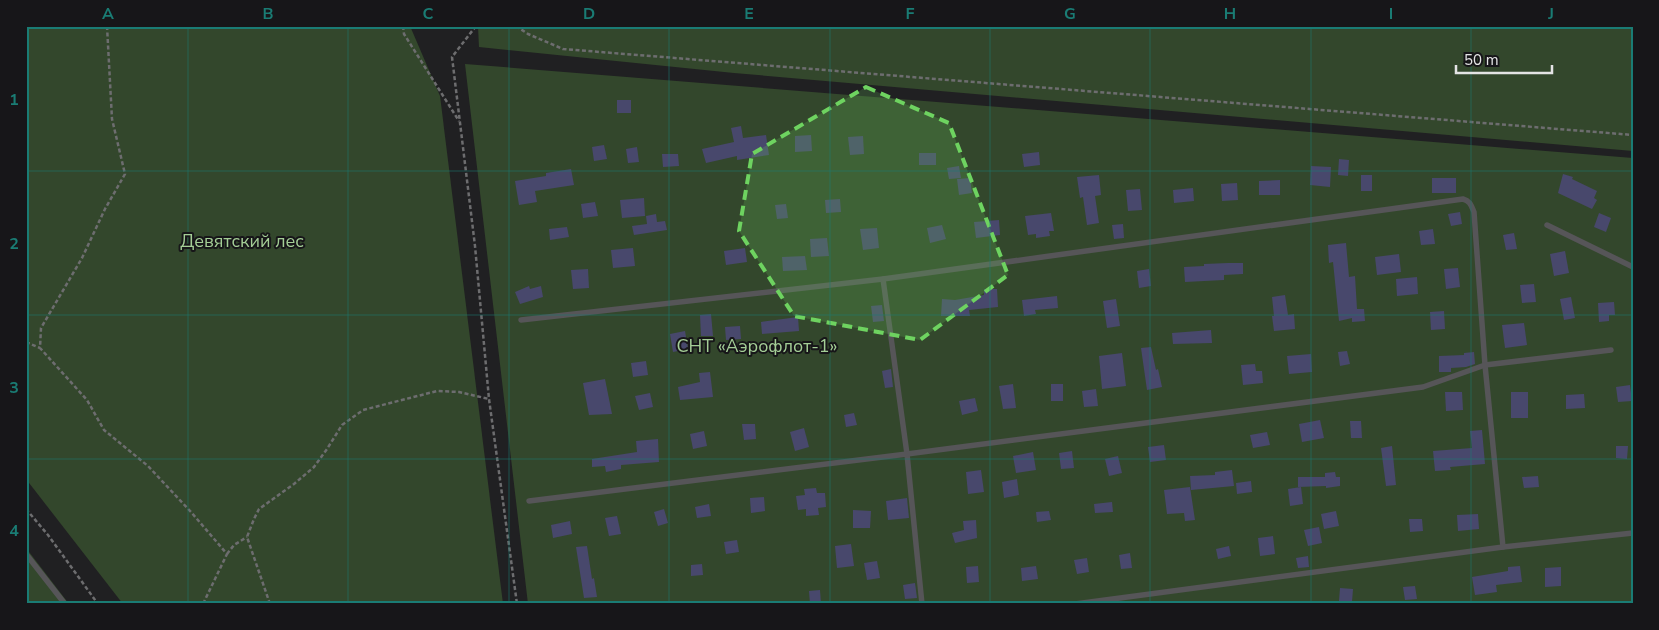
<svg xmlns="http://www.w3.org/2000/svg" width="1659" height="630" viewBox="0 0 1659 630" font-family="'Nunito Sans',sans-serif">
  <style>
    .green { fill: #33472c }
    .building { fill: #48486c }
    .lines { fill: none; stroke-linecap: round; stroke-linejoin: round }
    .path { stroke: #6d6d6f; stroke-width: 2.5; stroke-dasharray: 4 2.5; stroke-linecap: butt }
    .service { stroke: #565558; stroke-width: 5.5 }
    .marked { fill: #6ed360; fill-opacity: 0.2; stroke: #6ed360; stroke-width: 4; stroke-dasharray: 10 6; stroke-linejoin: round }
    .grid { fill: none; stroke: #1a7c74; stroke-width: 1; stroke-opacity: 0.55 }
    .labels { text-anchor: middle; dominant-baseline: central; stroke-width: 4; stroke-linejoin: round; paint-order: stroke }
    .park-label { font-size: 18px; fill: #a4ce96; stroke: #171619 }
    .neatline { fill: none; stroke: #1a7c74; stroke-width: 2 }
    .grid-label { font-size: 16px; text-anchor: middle; font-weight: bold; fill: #1a7c74 }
  </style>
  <rect width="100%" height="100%" fill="#202022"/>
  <!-- green -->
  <g class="green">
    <path d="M26 26H410L440 96 503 604H123L26 479Z"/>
    <path d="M478 26H1633V151L734 73 479 47Z"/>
    <path d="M465 64 1633 158V604H1231L1222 602 1209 604H528Z"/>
    <path d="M26 548 69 604H26Z"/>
  </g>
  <!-- building -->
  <g class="building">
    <rect x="617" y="100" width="14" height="13"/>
    <path d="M741 126 743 138 766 135 769 155 737 160V156L706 163 702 149 734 142 731 128Z"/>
    <path d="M811 135 812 151 795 152V136Z"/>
    <path d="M863 136 864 154 850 155 848 137Z"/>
    <path d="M604 145 607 159 594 161 592 147Z"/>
    <path d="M637 147 639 162 628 163 626 149Z"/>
    <path d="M1039 152 1040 165 1024 167 1022 154Z"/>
    <rect x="919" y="153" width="17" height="12"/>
    <path d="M662 154H678L679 166 663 167Z"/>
    <path d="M1339 159 1349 160 1348 176 1338 175Z"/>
    <path d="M959 166 961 178 949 179 947 168Z"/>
    <path d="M1311 166 1331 167 1330 187 1310 185Z"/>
    <path d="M571 169 574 185 535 191 537 202 519 205 515 181 546 176V173Z"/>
    <path d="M1563 174 1573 177 1572 179 1597 191 1594 198 1597 200 1592 209 1558 193Z"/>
    <path d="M1099 175 1101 195 1095 196 1099 223 1087 225 1083 197 1080 198 1077 177Z"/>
    <rect x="1361" y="175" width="11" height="16"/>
    <path d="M970 178 972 193 959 195 957 179Z"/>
    <rect x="1432" y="178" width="24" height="15"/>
    <path d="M1280 180V195H1259V181Z"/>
    <path d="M1237 183 1238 200 1222 201 1221 184Z"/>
    <path d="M1193 188 1194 201 1174 203 1173 190Z"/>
    <path d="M1140 189 1142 210 1128 211 1126 190Z"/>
    <path d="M644 198 645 216 622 218 620 200Z"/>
    <path d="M840 199 841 212 826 213 825 200Z"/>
    <path d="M595 202 598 216 583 218 581 204Z"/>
    <path d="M786 204 788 218 777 219 775 205Z"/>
    <path d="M1460 212 1462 224 1451 226 1448 214Z"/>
    <path d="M1051 213 1054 231H1049L1050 236 1036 238V234L1028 235 1025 216Z"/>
    <path d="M1599 213 1611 218 1606 232 1594 227Z"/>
    <path d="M656 214 657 222 665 221 667 230 634 235 632 226 647 224 646 216Z"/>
    <path d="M999 220 1000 235 976 238 974 222Z"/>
    <path d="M1123 224 1124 238 1114 239 1112 225Z"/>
    <path d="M942 225 946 239 930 243 927 228Z"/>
    <path d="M567 227 569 237 550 240 549 229Z"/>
    <path d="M877 228 879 248 863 250 860 229Z"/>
    <path d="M1433 229 1435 244 1421 245 1419 231Z"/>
    <path d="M1514 233 1517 249 1506 250 1503 235Z"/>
    <path d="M827 238 829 256 811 257 810 239Z"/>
    <path d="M1346 243 1349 277 1355 276 1357 309H1364L1365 321 1352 322V318L1339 321 1333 262 1329 263 1328 245Z"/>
    <path d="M633 248 635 266 613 268 611 250Z"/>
    <path d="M745 248 747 262 726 265 724 251Z"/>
    <path d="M1565 251 1569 273 1554 276 1550 254Z"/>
    <path d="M1399 254 1401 272 1377 275 1375 257Z"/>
    <path d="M805 256 807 270 783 271 782 257Z"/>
    <path d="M1228 263H1243V274L1224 275V280L1185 282 1184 267 1204 266V264Z"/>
    <path d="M1458 268 1460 287 1446 289 1444 269Z"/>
    <path d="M588 269 589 288 573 289 571 270Z"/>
    <path d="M1149 269 1151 286 1139 288 1137 271Z"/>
    <path d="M1417 277 1418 294 1397 296 1396 279Z"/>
    <path d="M1534 284 1536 302 1522 303 1520 285Z"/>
    <path d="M529 286 530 289 541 286 543 297 520 304 515 292Z"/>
    <path d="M984 289H997L998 307 969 310 970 316H941L942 299 955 300 984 295Z"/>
    <path d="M1285 295 1288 315 1294 314 1295 329 1274 331 1272 316H1274L1272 297Z"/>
    <path d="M1057 296 1058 308 1035 310 1036 314 1024 316 1022 300Z"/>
    <path d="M1571 297 1575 318 1564 320 1560 299Z"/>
    <path d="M1116 299 1120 326 1107 328 1103 301Z"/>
    <path d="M1614 302 1615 315H1609V321L1599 322 1598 303Z"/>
    <path d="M882 305 884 321 873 322 871 306Z"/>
    <path d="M1444 311 1445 329 1431 330 1430 312Z"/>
    <path d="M711 314 713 336H701L700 315Z"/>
    <path d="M798 317 799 331 762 334 761 322Z"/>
    <path d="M1524 323 1527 345 1505 348 1502 325Z"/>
    <path d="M740 326 741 339 726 340 725 327Z"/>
    <path d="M1211 330 1212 343 1173 344 1172 333Z"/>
    <path d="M685 331 688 349 673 352 670 334Z"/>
    <path d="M1151 347 1156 370 1158 369 1162 387 1147 390 1141 348Z"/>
    <path d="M1347 351 1350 364 1340 366 1338 352Z"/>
    <path d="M1474 352 1475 364 1466 367 1451 368V372H1439V356L1464 355V353Z"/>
    <path d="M1122 353 1126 386 1102 389 1099 356Z"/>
    <path d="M1311 354 1312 372 1289 374 1287 356Z"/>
    <path d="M646 361 648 375 633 377 631 363Z"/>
    <path d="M1255 364 1256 371H1262L1263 383 1243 385 1241 365Z"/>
    <path d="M891 369 893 387 885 388 882 371Z"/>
    <path d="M710 372 713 397 680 400 678 387 700 382 699 373Z"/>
    <path d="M605 379 612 414 589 415 583 383Z"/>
    <path d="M1013 384 1016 408 1003 409 999 386Z"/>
    <rect x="1051" y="384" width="12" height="17"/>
    <path d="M1630 385 1632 401 1618 402 1616 387Z"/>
    <path d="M1096 389 1098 406 1084 407 1082 391Z"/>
    <path d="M1445 392H1462L1463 410 1446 411Z"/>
    <rect x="1511" y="392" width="17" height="26"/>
    <path d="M650 393 653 407 639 410 635 396Z"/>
    <path d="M1584 394 1585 408 1566 409V395Z"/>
    <path d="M975 398 978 411 962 415 959 401Z"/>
    <path d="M854 413 857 425 846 427 844 415Z"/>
    <path d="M1320 420 1324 438 1302 442 1299 424Z"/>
    <path d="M1350 421H1361L1362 438H1351Z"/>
    <path d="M742 424H755L756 439 744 440Z"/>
    <path d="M804 428 809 447 795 451 790 432Z"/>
    <path d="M1482 430 1485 464 1450 467 1451 470 1435 471 1433 451 1472 448 1470 431Z"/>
    <path d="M704 431 707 446 693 449 690 434Z"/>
    <path d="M1267 432 1270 445 1253 448 1250 435Z"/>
    <path d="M658 439 659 462 621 465V469L606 472 605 466 592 467V459L637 452 636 441Z"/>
    <path d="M1164 445 1166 460 1150 462 1148 447Z"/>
    <path d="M1392 446 1396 485 1386 486 1381 448Z"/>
    <path d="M1616 446H1628L1627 459 1616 458Z"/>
    <path d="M1072 451 1074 468 1061 469 1059 453Z"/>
    <path d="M1033 452 1036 470 1016 473 1013 456Z"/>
    <path d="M1118 456 1122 473 1109 476 1105 459Z"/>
    <path d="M981 470 984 492 968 494 966 472Z"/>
    <path d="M1232 470 1234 486 1191 490 1190 476 1215 475V472Z"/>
    <path d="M1335 472 1336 477H1340V486L1326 488V486L1298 487V477H1325V473Z"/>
    <path d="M1538 476 1539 487 1524 488 1522 477Z"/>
    <path d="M1017 479 1019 495 1004 498 1002 482Z"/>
    <path d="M1251 481 1252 492 1237 494 1236 483Z"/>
    <path d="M1190 487 1195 520 1185 521 1184 513 1167 514 1164 490Z"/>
    <path d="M1301 487 1303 504 1290 506 1288 489Z"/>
    <path d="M816 488 817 493H825L826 507 818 508 819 515 806 516V509L798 510 796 496 805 495 804 489Z"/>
    <path d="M764 497 765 511 751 513 750 498Z"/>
    <path d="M907 498 909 518 888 520 886 501Z"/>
    <path d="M1112 502 1113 512 1095 513 1094 504Z"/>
    <path d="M709 504 711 516 697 518 695 507Z"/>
    <path d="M664 509 668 523 658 526 654 512Z"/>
    <path d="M853 510 871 511 870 528H853Z"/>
    <path d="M1049 511 1051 520 1037 522 1036 512Z"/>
    <path d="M1336 511 1339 526 1324 529 1321 514Z"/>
    <path d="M1478 514 1479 529 1458 531 1457 515Z"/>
    <path d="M617 516 621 534 609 536 605 518Z"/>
    <path d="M1409 519H1422L1423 531 1410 532Z"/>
    <path d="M976 520 977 538 955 543 952 533 964 530 963 521Z"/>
    <path d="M570 521 572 534 553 538 551 525Z"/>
    <path d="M1319 527 1322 543 1308 546 1304 530Z"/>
    <path d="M1273 536 1275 554 1260 556 1258 538Z"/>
    <path d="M737 540 739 552 726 554 724 542Z"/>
    <path d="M851 544 854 566 837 568 835 546Z"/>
    <path d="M587 546 592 579 594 578 597 597 584 598 576 547Z"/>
    <path d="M1229 546 1231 556 1218 559 1216 549Z"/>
    <path d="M1130 553 1132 568 1121 569 1119 555Z"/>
    <path d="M1308 556 1309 567 1298 568 1296 558Z"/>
    <path d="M1087 558 1089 572 1077 574 1074 560Z"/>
    <path d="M877 561 880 578 867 580 864 563Z"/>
    <path d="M702 564 703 575 691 576V565Z"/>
    <path d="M978 566 979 582 967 583 966 567Z"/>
    <path d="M1036 566 1038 579 1022 581 1021 568Z"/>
    <path d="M1520 566 1522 582 1496 585 1497 592 1475 595 1472 577 1508 571V567Z"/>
    <path d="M1561 567V586L1545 587V568Z"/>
    <path d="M915 583 917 598 905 599 903 585Z"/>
    <path d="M1415 586 1417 599 1405 600 1403 587Z"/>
    <path d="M1340 588 1353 589 1352 602 1339 601Z"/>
    <path d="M820 590 821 604H810L809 591Z"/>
  </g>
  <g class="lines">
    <!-- path -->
    <g class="path">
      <path d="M107 26 112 119 125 174 105 209 82 258 41 328 40 348 87 400 104 430 148 466 191 512 227 554 203 604"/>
      <path d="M403 26 404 34 459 121"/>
      <path d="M476 26 452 57 475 246 489 399 517 604"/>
      <path d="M516 26 528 34 563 49 1633 135"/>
      <path d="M26 342 40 348"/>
      <path d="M26 509 48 535 98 604"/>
      <path d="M227 554 234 545 247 537"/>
      <path d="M270 604 247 537 254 519 259 509 294 484 314 467 327 449 342 425 363 410 437 391 459 392 489 399"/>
    </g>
    <!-- service -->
    <g class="service">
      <path d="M1547 225 1633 267"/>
      <path d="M883 279 907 454 922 604"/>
      <path d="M521 320 883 279 1463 199C1470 201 1471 205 1474 212L1485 365 1503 547"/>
      <path d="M529 501 907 454 1423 387 1485 365 1611 350"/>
      <path d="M26 554 65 604"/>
      <path d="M1075 604 1503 547 1633 533"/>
    </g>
  </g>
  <!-- marked area -->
  <path class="marked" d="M866 87 949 123 1008 275 920 340 794 316 739 231 752 154Z"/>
  <!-- grid -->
  <path class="grid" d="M188 26V604M348 26V604M509 26V604M669 26V604M830 26V604M990 26V604M1150 26V604M1311 26V604M1471 26V604M26 171H1633M26 315H1633M26 459H1633"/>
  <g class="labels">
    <!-- park labels -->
    <g class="park-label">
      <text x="242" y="241">Девятский лес</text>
      <text x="757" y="346">СНТ «Аэрофлот-1»</text>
    </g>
  </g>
  <!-- border -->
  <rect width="1659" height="630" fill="none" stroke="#171619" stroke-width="55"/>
  <!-- scale -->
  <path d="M1456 65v8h96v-8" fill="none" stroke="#e4e4e5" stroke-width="2.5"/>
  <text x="1464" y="65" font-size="15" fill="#e4e4e5" stroke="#171619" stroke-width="4" paint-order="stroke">50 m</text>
  <rect x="28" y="28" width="1604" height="574" class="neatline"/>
  <g class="grid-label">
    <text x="108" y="19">A</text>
    <text x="268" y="19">B</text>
    <text x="428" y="19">C</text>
    <text x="589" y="19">D</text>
    <text x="749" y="19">E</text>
    <text x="910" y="19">F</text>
    <text x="1070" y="19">G</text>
    <text x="1230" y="19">H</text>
    <text x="1391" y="19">I</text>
    <text x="1551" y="19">J</text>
    <text x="14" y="105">1</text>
    <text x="14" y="249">2</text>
    <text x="14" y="393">3</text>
    <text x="14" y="536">4</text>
  </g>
</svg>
